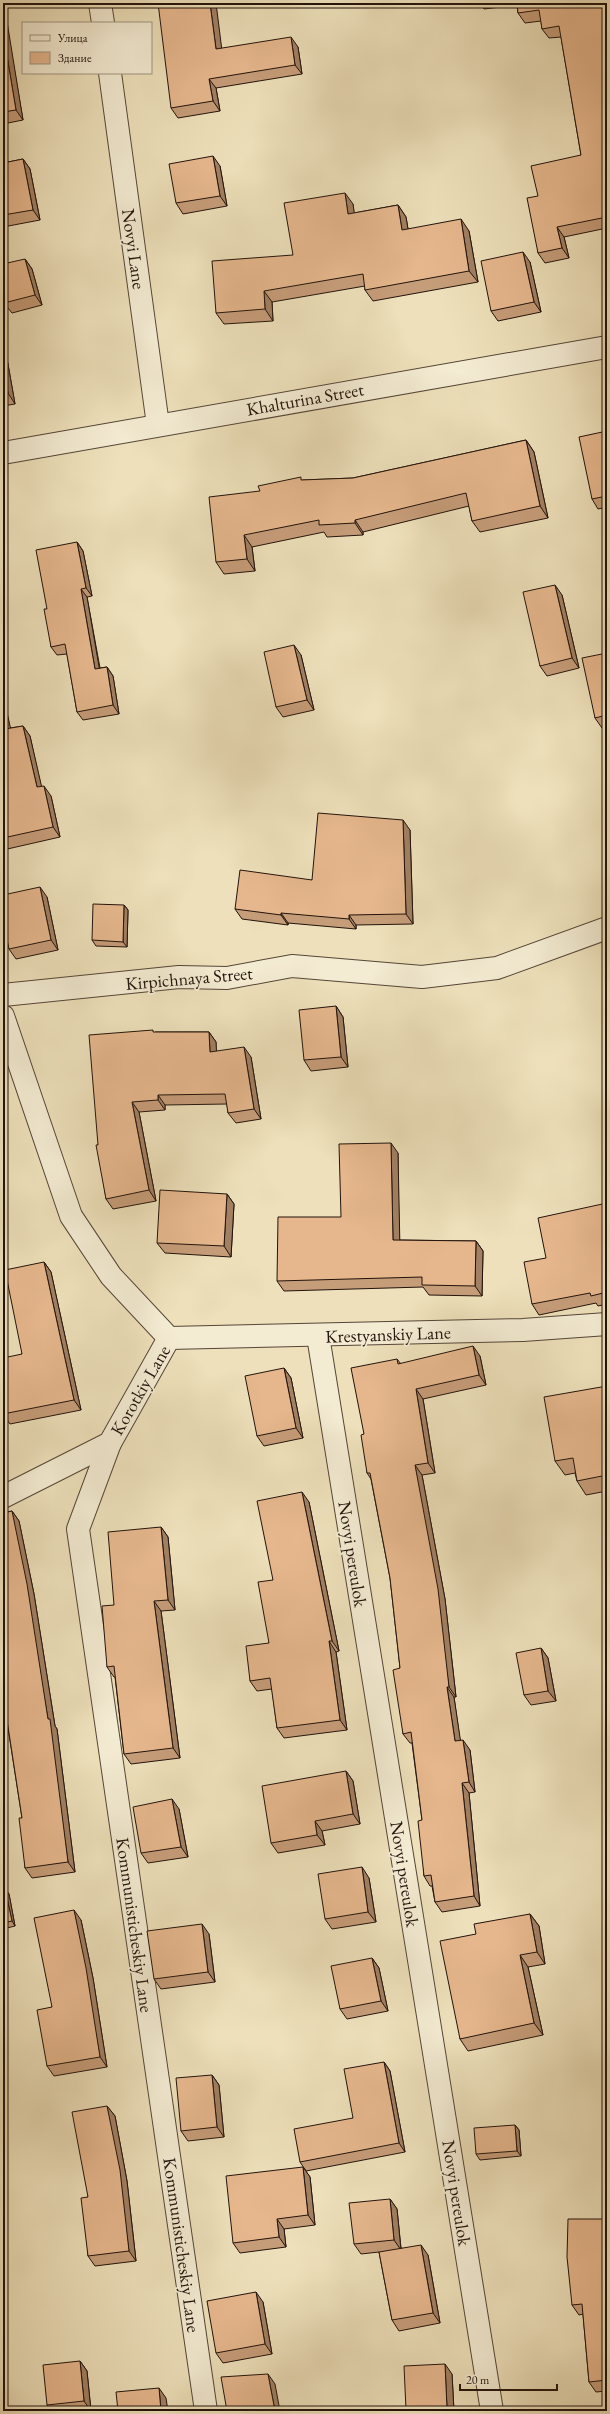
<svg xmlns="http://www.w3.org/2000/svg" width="610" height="2414" viewBox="0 0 610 2414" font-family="'EB Garamond',serif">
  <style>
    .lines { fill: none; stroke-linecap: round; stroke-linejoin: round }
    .minor-casing { stroke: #554637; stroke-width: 24 }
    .minor { stroke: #f3ebd2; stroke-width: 22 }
    .wall { fill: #c69d79; stroke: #22130b }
    .shaded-wall { fill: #a18063; stroke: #22130b }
    .building { fill: #e6b78d; stroke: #22130b }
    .labels { text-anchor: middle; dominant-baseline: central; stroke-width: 3.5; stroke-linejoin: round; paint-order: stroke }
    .street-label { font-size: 18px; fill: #22130b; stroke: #f3ebd2 }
  </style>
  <rect width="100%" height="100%" fill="#ede0ba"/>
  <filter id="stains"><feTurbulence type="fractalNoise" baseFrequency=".005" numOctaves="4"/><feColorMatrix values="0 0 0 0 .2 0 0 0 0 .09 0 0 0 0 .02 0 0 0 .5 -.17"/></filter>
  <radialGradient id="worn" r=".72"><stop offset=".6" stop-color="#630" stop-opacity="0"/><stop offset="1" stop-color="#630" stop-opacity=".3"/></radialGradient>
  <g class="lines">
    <defs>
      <g id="minor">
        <path d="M100 3 103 23"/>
        <path d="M110 73 158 425"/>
        <path d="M3 453 607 347"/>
        <path d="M3 995 179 977 227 978 292 966 422 977 497 968 607 928"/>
        <path d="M3 1016 71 1216 111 1276 169 1338"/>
        <path d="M318 1336 492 2411"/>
        <path d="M169 1338 523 1330 607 1324"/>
        <path d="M110 1443 78 1529 206 2411"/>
        <path d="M3 1497 110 1443 169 1338"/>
      </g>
    </defs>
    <!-- minor casing -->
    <use href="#minor" class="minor-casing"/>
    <!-- minor -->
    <use href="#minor" class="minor"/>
  </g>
  <!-- wall -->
  <g class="wall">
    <path d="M3 3 23 120 3 124Z"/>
    <path d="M479 3H607V228L564 237 569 258 545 263 538 253V196L581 155 561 37 549 38 542 29 541 21 525 23 518 13 517 5 484 9Z"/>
    <path d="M298 47 302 74 216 88 220 111 178 118 171 108 221 49Z"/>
    <path d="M23 159 30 169 40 220 3 227V163Z"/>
    <path d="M220 166 227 206 183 214 176 203Z"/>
    <path d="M353 204 354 213 398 205 406 217 408 229 469 231 478 282 373 301 365 290V286L272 302 273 321 224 324 216 313 293 255Z"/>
    <path d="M25 259 32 269 42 305 12 313 4 303Z"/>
    <path d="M530 262 541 312 498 321 491 311Z"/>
    <path d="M3 336 15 404 3 406Z"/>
    <path d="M607 431V507L598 509 592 499Z"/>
    <path d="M526 440 534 452 548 518 480 532 472 521 469 506 363 532V535L327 537 324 532 252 547 255 571 224 574 216 562 260 491 303 480 353 478Z"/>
    <path d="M77 542 83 551 92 596 87 597 100 668 107 667 113 676 119 714 83 720 77 712 67 654 57 655 51 647 47 609Z"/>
    <path d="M562 595 579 668 547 676 540 666Z"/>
    <path d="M607 653V727L602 728 595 718Z"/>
    <path d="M301 655 314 710 283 717 276 707Z"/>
    <path d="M3 695 10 728 23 726 30 736 41 786 51 796 60 837 3 850Z"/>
    <path d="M410 830 413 924 356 925V929L288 923V925L242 919 235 909 312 880Z"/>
    <path d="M47 897 58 950 16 959 9 949Z"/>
    <path d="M124 905 128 910 127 947 96 946 92 940Z"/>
    <path d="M336 1006 343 1017 348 1067 311 1071 304 1060Z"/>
    <path d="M155 1032H209L216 1042V1051L251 1057 261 1119 236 1123 228 1113 227 1104 165 1105V1110L139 1112 156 1201 113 1209 106 1199 98 1145Z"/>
    <path d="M398 1153 399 1240 476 1241 483 1251 482 1296 429 1295 423 1287 284 1291 277 1281 341 1217Z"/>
    <path d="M227 1194 234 1204 231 1257 165 1253 157 1243Z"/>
    <path d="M607 1203V1304L598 1306 596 1303 539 1315 532 1304 546 1258Z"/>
    <path d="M44 1262 51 1272 81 1410 10 1424 3 1414 22 1354Z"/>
    <path d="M480 1356 486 1385 423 1399 435 1473 422 1475 445 1599 456 1697H454L460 1740 470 1750 475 1792 469 1793 480 1906 442 1912 435 1902 432 1886H430L424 1876 422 1820 412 1743H410L403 1734 400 1668 390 1578 371 1479 367 1473 364 1434 397 1359 401 1364Z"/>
    <path d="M284 1368 291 1378 303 1438 264 1446 257 1436Z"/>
    <path d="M607 1386V1491L586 1495 577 1481 575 1473 565 1475 555 1461Z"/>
    <path d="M309 1502 339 1651 336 1652 347 1730 284 1738 277 1728 272 1689 257 1691 250 1681 269 1643 273 1580Z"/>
    <path d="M12 1511 19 1521 34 1594 55 1726 57 1729 75 1872 32 1878 25 1868 22 1818 4 1702H3V1513Z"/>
    <path d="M161 1527 168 1537 175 1610 161 1611 180 1758 131 1764 124 1754 115 1677H114L107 1667 114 1605Z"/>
    <path d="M541 1648 548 1658 556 1701 531 1705 524 1695Z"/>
    <path d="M346 1771 353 1781 360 1824 322 1831 325 1845 278 1853 271 1843Z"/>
    <path d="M179 1809 188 1857 148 1863 141 1853Z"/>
    <path d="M369 1878 376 1922 332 1929 325 1919Z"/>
    <path d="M3 1889H5L9 1894 15 1926 3 1929Z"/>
    <path d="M530 1914 539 1926 545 1964 528 1967 543 2035 468 2051 460 2039 476 1934Z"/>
    <path d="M81 1920 93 1978 107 2067 54 2076 47 2066 52 2007Z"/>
    <path d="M209 1934 215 1982 161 1989 154 1979Z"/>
    <path d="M372 1958 379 1968 388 2011 347 2019 340 2009Z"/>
    <path d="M384 2062 390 2071 405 2152 306 2171 300 2162 353 2118Z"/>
    <path d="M212 2075 219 2085 224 2137 188 2141 181 2131Z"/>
    <path d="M107 2106 115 2116 127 2181 136 2261 95 2266 88 2256V2197Z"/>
    <path d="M515 2125 519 2130 521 2156 480 2160 476 2154Z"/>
    <path d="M303 2167 310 2177 315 2225 284 2229 286 2247 240 2253 233 2243Z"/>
    <path d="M390 2199 397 2209 401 2248 428 2255 440 2323 399 2331 392 2320 379 2252 361 2254 354 2244Z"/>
    <path d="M607 2219V2391L596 2392 589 2382 583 2314 579 2315 572 2305Z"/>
    <path d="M263 2302 272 2354 223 2363 216 2353Z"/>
    <path d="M80 2361 87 2371 91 2411H51L47 2405Z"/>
    <path d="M452 2374 454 2411H406V2410Z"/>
  </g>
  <!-- shaded-wall -->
  <g class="shaded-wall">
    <path d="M3 3H4L23 120 16 110 3 32Z"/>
    <path d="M210 3H216L223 59 216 49Z"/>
    <path d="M291 37 298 47 302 74 295 65Z"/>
    <path d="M209 79 216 88 220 111 213 101Z"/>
    <path d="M213 156 220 166 227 206 220 196Z"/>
    <path d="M23 159 30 169 40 220 33 210Z"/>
    <path d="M345 193 353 204 356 226 348 214Z"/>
    <path d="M398 205 406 217 410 241 402 230Z"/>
    <path d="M461 219 469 231 478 282 469 271Z"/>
    <path d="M557 227 564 237 569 258 562 248Z"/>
    <path d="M523 252 530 262 541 312 534 302Z"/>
    <path d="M25 259 32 269 42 305 35 295Z"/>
    <path d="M264 291 272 302 273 321 265 309Z"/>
    <path d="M3 336 15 404 8 393 3 366Z"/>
    <path d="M526 440 534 452 548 518 540 506Z"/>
    <path d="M355 520 363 532V535L355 523Z"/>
    <path d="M244 535 252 547 255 571 247 559Z"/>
    <path d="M77 542 83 551 92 596 86 588Z"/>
    <path d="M555 585 562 595 579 668 572 658Z"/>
    <path d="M81 589 87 597 101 678 95 669Z"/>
    <path d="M294 645 301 655 314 710 307 700Z"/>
    <path d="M107 667 113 676 119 714 113 705Z"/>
    <path d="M3 695 13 739 5 729 3 718Z"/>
    <path d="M23 726 30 736 44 797 37 787Z"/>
    <path d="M44 786 51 796 60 837 53 827Z"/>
    <path d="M403 820 410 830 413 924 406 914Z"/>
    <path d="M40 887 47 897 58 950 51 940Z"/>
    <path d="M124 905 128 910 127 947 123 942Z"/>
    <path d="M281 913 288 923V925L281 915Z"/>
    <path d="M349 915 356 925V929L349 919Z"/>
    <path d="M336 1006 343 1017 348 1067 341 1057Z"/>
    <path d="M209 1032 216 1042 217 1062 210 1052Z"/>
    <path d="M244 1047 251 1057 261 1119 254 1109Z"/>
    <path d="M158 1095 165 1105V1110L158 1100Z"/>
    <path d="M132 1102 139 1112 156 1201 149 1190Z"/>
    <path d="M391 1143 398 1153 400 1250 393 1240Z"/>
    <path d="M227 1194 234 1204 231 1257 224 1246Z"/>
    <path d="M476 1241 483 1251 482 1296 475 1286Z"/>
    <path d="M44 1262 51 1272 81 1410 74 1400Z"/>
    <path d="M473 1346 480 1356 486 1385 479 1375Z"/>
    <path d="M284 1368 291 1378 303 1438 296 1428Z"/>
    <path d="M416 1389 423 1399 435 1473 428 1463Z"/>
    <path d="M604 1442 607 1447V1464Z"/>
    <path d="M415 1465 422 1475 445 1599 456 1697 449 1687Z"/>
    <path d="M302 1492 309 1502 339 1651 332 1641Z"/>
    <path d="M12 1511 19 1521 34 1594 55 1726 57 1729 75 1872 68 1862 48 1719Z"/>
    <path d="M161 1527 168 1537 175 1610 168 1600Z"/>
    <path d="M154 1601 161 1611 180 1758 173 1748Z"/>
    <path d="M329 1641 336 1652 347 1730 340 1720Z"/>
    <path d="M541 1648 548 1658 556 1701 548 1691Z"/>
    <path d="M447 1687 454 1697 462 1751 455 1741Z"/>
    <path d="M463 1740 470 1750 475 1792 469 1782Z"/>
    <path d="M346 1771 353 1781 360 1824 353 1814Z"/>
    <path d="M462 1783 469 1793 480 1906 474 1896Z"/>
    <path d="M172 1799 179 1809 188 1857 181 1847Z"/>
    <path d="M315 1821 322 1831 325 1845 317 1835Z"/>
    <path d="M362 1867 369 1878 376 1922 368 1912Z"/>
    <path d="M5 1889 9 1894 15 1926 12 1921Z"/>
    <path d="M74 1910 81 1920 93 1978 107 2067 100 2057Z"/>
    <path d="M530 1914 539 1926 545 1964 537 1952Z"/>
    <path d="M202 1924 209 1934 215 1982 208 1972Z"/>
    <path d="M520 1955 528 1967 543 2035 534 2023Z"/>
    <path d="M372 1958 379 1968 388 2011 381 2001Z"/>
    <path d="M384 2062 390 2071 405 2152 399 2143Z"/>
    <path d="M212 2075 219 2085 224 2137 217 2127Z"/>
    <path d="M107 2106 115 2116 127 2181 136 2261 129 2251Z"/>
    <path d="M515 2125 519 2130 521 2156 517 2151Z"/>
    <path d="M303 2167 310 2177 315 2225 308 2215Z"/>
    <path d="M390 2199 397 2209 401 2250 394 2240Z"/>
    <path d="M277 2219 284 2229 286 2247 279 2237Z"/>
    <path d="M421 2245 428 2255 440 2323 433 2313Z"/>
    <path d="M256 2292 263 2302 272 2354 265 2344Z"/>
    <path d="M80 2361 87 2371 91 2411 84 2401Z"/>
    <path d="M445 2364 452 2374 454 2411H449L447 2408Z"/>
    <path d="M268 2374 275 2384 280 2411H275Z"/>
    <path d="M159 2388 166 2398 168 2411H161Z"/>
  </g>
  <!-- building -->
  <g class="building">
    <path d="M158 3H210L216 49 291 37 295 65 209 79 213 101 171 108Z"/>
    <path d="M517 3H607V217L557 227 562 248 538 253 527 198 538 196 531 166 581 155 559 26 542 29 539 10 518 13Z"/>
    <path d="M3 32 16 110 3 112Z"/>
    <path d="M213 156 220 196 176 203 169 164Z"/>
    <path d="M23 159 33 210 3 215V163Z"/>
    <path d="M345 193 348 214 398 205 402 230 461 219 469 271 365 290 363 274 264 291 265 309 216 313 212 261 293 255 284 203Z"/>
    <path d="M523 252 534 302 491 311 481 261Z"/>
    <path d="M25 259 35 295 4 303 3 298V264Z"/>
    <path d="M3 366 8 393 3 394Z"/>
    <path d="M607 431V496L592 499 579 437Z"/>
    <path d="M526 440 540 506 472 521 466 493 355 520V523L319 525V520L244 535 247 559 216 562 209 497 260 491 258 486 301 477V480L353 478Z"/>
    <path d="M77 542 86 588 81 589 95 669 107 667 113 705 77 712 65 644 51 647 44 609H47L36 550Z"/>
    <path d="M555 585 572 658 540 666 523 592Z"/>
    <path d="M294 645 307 700 276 707 264 652Z"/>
    <path d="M607 653V715L595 718 582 658Z"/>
    <path d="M3 718 5 729 23 726 37 787 44 786 53 827 3 838Z"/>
    <path d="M318 813 403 820 406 914 349 915V919L281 913V915L235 909 240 870 312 880Z"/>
    <path d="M40 887 51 940 9 949 3 921V895Z"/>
    <path d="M93 904 124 905 123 942 92 940Z"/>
    <path d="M336 1006 341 1057 304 1060 299 1010Z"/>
    <path d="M153 1030V1032H209L210 1052 244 1047 254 1109 228 1113 225 1094 158 1095V1100L132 1102 149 1190 106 1199 96 1145H98L89 1035Z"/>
    <path d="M391 1143 393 1240 476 1241 475 1286 422 1285V1277L277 1281 278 1217H341L339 1144Z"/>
    <path d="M160 1190 227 1194 224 1246 157 1243Z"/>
    <path d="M607 1203V1292L591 1296 590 1293 532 1304 524 1262 546 1258 538 1218Z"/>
    <path d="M44 1262 74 1400 3 1414V1358L22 1354 5 1270Z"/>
    <path d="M473 1346 479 1375 416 1389 428 1463 415 1465 438 1589 449 1687H447L455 1741 463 1740 469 1782 462 1783 474 1896 435 1902 431 1875 424 1876 418 1821 422 1820 411 1732 403 1734 393 1670 400 1668 390 1578 370 1473H367L361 1435 364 1434 351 1368 397 1359 398 1364Z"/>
    <path d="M284 1368 296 1428 257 1436 245 1376Z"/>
    <path d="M607 1386V1442H604L607 1464V1475L577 1481 573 1458 555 1461 544 1397Z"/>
    <path d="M302 1492 332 1641H329L340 1720 277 1728 270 1678 250 1681 246 1646 269 1643 258 1582 273 1580 257 1501Z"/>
    <path d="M12 1511 27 1584 48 1719H50L68 1862 25 1868 19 1818H22L3 1694V1513Z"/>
    <path d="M161 1527 168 1600 154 1601 173 1748 124 1754 114 1666 107 1667 102 1606 114 1605 108 1532Z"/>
    <path d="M541 1648 548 1691 524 1695 516 1653Z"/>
    <path d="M346 1771 353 1814 315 1821 317 1835 271 1843 262 1786Z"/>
    <path d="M172 1799 181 1847 141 1853 133 1807Z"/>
    <path d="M362 1867 368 1912 325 1919 318 1874Z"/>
    <path d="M3 1889H5L12 1921 3 1923Z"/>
    <path d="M74 1910 86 1968 100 2057 47 2066 37 2010 52 2007 34 1918Z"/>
    <path d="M530 1914 537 1952 520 1955 534 2023 460 2039 440 1941 476 1934 474 1924Z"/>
    <path d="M202 1924 208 1972 154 1979 147 1931Z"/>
    <path d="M372 1958 381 2001 340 2009 331 1966Z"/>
    <path d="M384 2062 399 2143 300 2162 294 2129 353 2118 344 2069Z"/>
    <path d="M212 2075 217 2127 181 2131 176 2078Z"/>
    <path d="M107 2106 120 2170 129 2251 88 2256 81 2198 88 2197 72 2112Z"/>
    <path d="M515 2125 517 2151 476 2154 474 2128Z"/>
    <path d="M303 2167 308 2215 277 2219 279 2237 233 2243 226 2176Z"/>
    <path d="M390 2199 394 2240 354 2244 349 2203Z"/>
    <path d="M568 2219H607V2380L589 2382 582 2304 572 2305 567 2257Z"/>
    <path d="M421 2245 433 2313 392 2320 379 2252Z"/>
    <path d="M256 2292 265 2344 216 2353 207 2301Z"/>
    <path d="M80 2361 84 2401 47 2405 43 2365Z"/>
    <path d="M445 2364 447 2408 406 2410 404 2366Z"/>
    <path d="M268 2374 275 2411H227L221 2377Z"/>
    <path d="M159 2388 161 2411H118L116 2392Z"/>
  </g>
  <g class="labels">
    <!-- street labels -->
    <g class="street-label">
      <text transform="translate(134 249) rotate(82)">Novyi Lane</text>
      <text transform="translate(305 399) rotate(-10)">Khalturina Street</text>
      <text transform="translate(189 978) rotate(-5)">Kirpichnaya Street</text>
      <text transform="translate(388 1334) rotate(-2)">Krestyanskiy Lane</text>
      <text transform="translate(140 1390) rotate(-60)">Korotkiy Lane</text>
      <text transform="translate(353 1554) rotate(81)">Novyi pereulok</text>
      <text transform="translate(405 1874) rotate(81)">Novyi pereulok</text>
      <text transform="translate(135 1925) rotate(82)">Kommunisticheskiy Lane</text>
      <text transform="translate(457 2193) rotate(81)">Novyi pereulok</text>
      <text transform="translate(182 2245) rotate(82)">Kommunisticheskiy Lane</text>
    </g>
  </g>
  <!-- margin -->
  <rect width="610" height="2414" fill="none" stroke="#ede0ba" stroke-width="16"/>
  <rect x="4" y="4" width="602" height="2406" fill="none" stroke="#22130b" stroke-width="2"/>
  <rect x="8" y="8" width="594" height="2398" fill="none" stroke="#22130b"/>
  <!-- legend -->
  <rect x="22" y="22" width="130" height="52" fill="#f3ebd2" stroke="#9f9582"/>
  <rect x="30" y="35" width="20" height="6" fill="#f3ebd2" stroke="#9f9582"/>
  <text x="58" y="42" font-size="12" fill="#22130b">Улица</text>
  <rect x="30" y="52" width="20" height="12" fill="#e6b78d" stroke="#9f9582"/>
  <text x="58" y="62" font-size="12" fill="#22130b">Здание</text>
  <!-- scale -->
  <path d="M460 2384v6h97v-6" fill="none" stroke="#22130b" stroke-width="2"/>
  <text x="466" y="2384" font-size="12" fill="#22130b" stroke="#f3ebd2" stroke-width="3" paint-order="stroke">20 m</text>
  <rect width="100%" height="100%" filter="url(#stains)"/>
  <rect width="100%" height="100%" fill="url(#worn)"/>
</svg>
